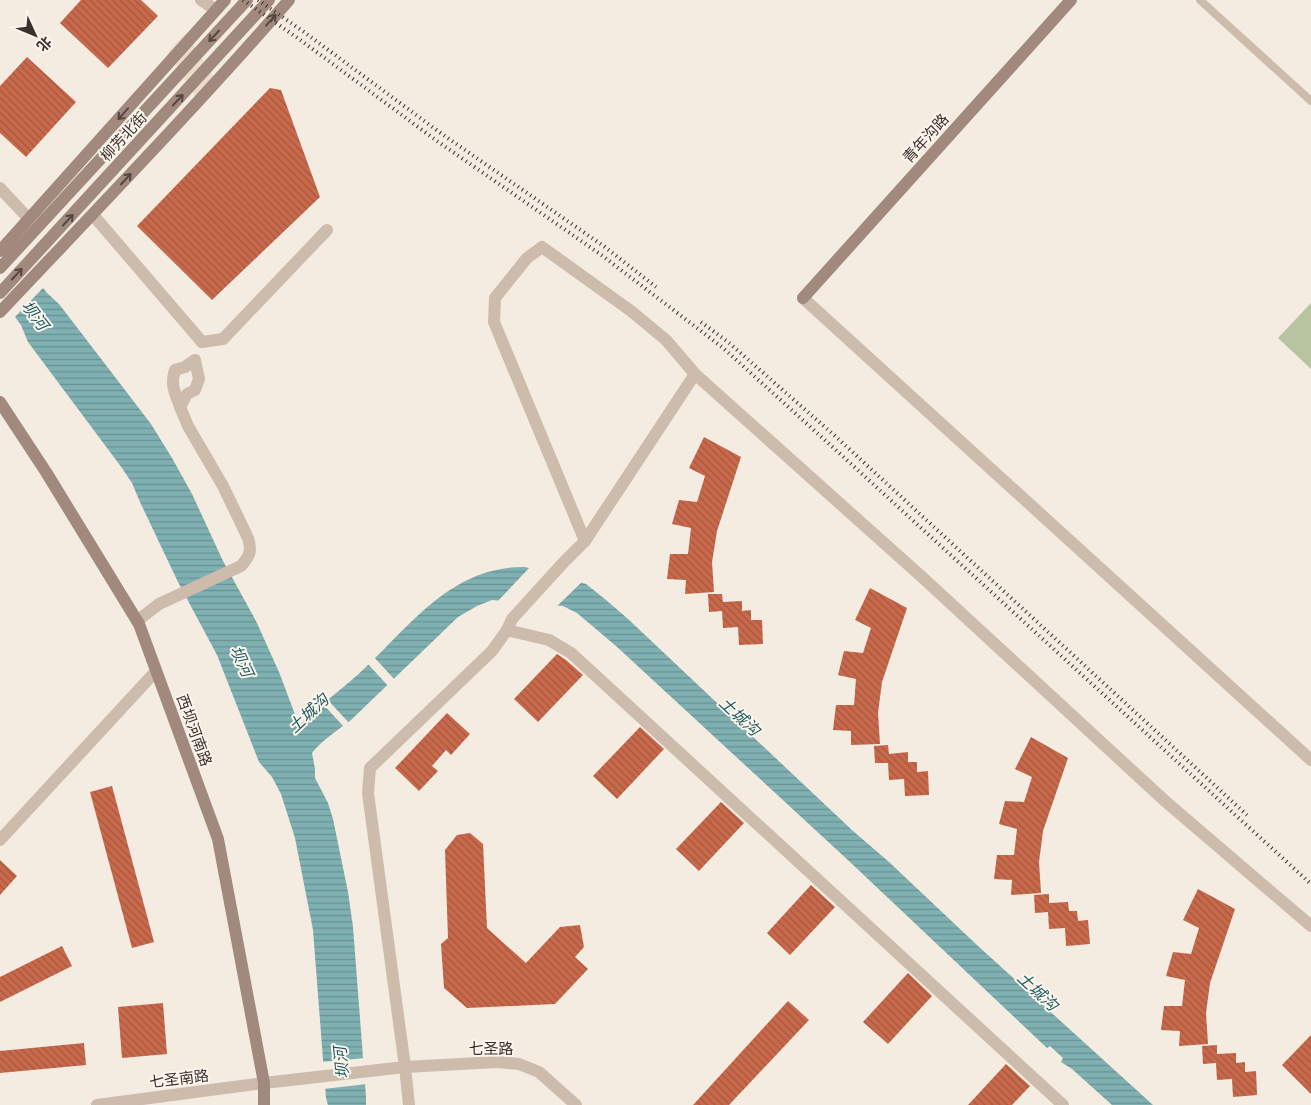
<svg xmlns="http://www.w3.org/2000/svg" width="1311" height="1105" viewBox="0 0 1311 1105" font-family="'Open Sans','Noto Sans SC',sans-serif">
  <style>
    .pitch { fill: #b8c4a0 }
    .plaza { fill: #ecdcc8 }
    .water { fill: url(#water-rules) }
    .pier { fill: #f4ebe1 }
    .building { fill: url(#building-back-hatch) }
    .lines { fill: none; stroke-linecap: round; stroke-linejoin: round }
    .lane { stroke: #cdbbac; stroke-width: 8 }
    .street { stroke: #cdbbac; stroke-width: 12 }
    .secondary { stroke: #a18a7d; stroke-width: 12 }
    .rail { stroke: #3b302b; stroke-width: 4; stroke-dasharray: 1 4; stroke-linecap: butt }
    .oneway { stroke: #544640 }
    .labels { text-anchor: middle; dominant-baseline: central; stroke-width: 4; stroke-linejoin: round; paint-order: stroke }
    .street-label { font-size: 15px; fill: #3b302b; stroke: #fbf5ee }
    .water-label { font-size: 16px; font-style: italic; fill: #1f5a5e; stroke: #fbf5ee }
  </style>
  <defs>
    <pattern id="water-rules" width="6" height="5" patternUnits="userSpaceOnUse" patternTransform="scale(1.25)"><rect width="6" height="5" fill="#7fb0b2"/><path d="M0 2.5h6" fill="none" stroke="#699091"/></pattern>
    <pattern id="building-back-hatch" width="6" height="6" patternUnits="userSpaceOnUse" patternTransform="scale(1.25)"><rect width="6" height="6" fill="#c8694b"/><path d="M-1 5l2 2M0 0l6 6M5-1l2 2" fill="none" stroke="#a4573f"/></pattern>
  </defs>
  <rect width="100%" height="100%" fill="#f4ebe1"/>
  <!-- pitch -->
  <path class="pitch" d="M1311 303V369L1278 338Z"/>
  <!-- plaza -->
  <path class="plaza" d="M186 33 219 86 201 105 168 52Z"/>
  <!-- water -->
  <path class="water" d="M0 232 47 293 59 304 151 424 172 458 192 494 223 561 256 621 279 672 299 725C310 717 320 707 330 698 343 687 356 677 368 665 414 621 454 566 525 567L586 584 606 600 628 619 853 831 889 862 978 946 1153 1105H1112L1072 1069 1061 1062 1063 1058 1050 1046 1047 1048 850 862 616 646 577 613 563 606 492 600 477 606 458 617 351 720C338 730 322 740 312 753L315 769V778L328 803 333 819 348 892 353 927 366 1097V1105H328L326 1098 313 930 295 838 281 794 272 777 259 762 217 655 178 582 140 502 132 483 122 468 28 342 21 325 0 297Z"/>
  <!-- pier -->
  <g class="pier">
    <path d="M2 230 45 286 13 319 0 301V232Z"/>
    <path d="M531 566 583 581 555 608 496 603Z"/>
    <path d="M373 656 396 681 389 687 367 663Z"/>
    <path d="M326 698 350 724 345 728 321 702Z"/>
    <path d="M365 1058 368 1084 323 1089 321 1062Z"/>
  </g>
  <!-- building -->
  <g class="building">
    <path d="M81 0H141L158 16 108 68 60 23Z"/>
    <path d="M27 57 76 102 26 157 0 133V86Z"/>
    <path d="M270 88 281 90 320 197 212 300 137 226Z"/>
    <path d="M704 437 741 457 717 531 712 562 714 592 685 594 686 580 667 579 670 554H688L691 528 672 524 679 500 697 502 705 476 689 468Z"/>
    <path d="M870 588 907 608 882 682 878 713 880 744 851 745V731L833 730 836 705H854L856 679 838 675 844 651 863 653 871 628 855 620Z"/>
    <path d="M708 594H722L723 602 742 601V611L751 610V620H762L763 644 739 645 738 627 723 628 722 611 709 612Z"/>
    <path d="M557 654 566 660 583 675 538 722 514 699Z"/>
    <path d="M447 713 470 734 451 755 446 750 432 766 438 771 419 791 395 768Z"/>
    <path d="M640 727 664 749 617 799 593 776Z"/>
    <path d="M1031 737 1068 758 1043 831 1039 862 1041 893 1011 895 1012 880 994 879 997 855H1014L1017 829 999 824 1005 801 1024 802 1032 777 1015 769Z"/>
    <path d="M888 745 889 754 908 752V762H917V772L928 771 929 795 905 796 904 779 889 780 888 763H875L874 746Z"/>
    <path d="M112 786 154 942 132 948 90 792Z"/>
    <path d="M721 802 744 823 699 871 676 849Z"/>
    <path d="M470 833 483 844 487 928 526 963 560 927 580 925 584 947 575 957 588 969 555 1004 467 1008 444 988 441 944 448 938 445 850 457 835Z"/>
    <path d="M0 860 17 876 0 895Z"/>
    <path d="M811 885 835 907 790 955 767 933Z"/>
    <path d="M1198 889 1235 909 1210 983 1206 1013 1208 1044 1179 1046 1180 1031 1161 1030 1164 1006H1182L1185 980 1166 976 1173 952 1191 954 1199 928 1183 920Z"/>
    <path d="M1049 894V903L1068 902 1069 911H1077L1078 921 1088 920 1090 944 1066 946 1065 928 1049 929 1048 912 1035 913 1034 895Z"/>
    <path d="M62 946 72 966 0 1002V977Z"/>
    <path d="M908 973 932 996 888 1044 863 1022Z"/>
    <path d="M788 1001 809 1020 729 1105H693Z"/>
    <path d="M163 1003 167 1054 122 1058 118 1007Z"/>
    <path d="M1311 1035V1094L1282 1065Z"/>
    <path d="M84 1043 86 1065 0 1073V1051Z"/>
    <path d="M1217 1045V1054L1236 1053V1063L1245 1062V1072L1256 1071 1257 1095 1233 1097 1232 1079 1217 1080 1216 1063 1203 1064 1202 1046Z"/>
    <path d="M1006 1064 1030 1086 1012 1105H968Z"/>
  </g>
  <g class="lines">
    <!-- lane -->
    <path class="lane" d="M1200 0 1311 101"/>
    <!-- street -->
    <g class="street">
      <path d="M201 0 216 10"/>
      <path d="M0 188 28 218"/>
      <path d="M93 215 202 342"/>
      <path d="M803 298 1311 760"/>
      <path d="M202 342 223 339 327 230"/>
      <path d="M195 360 199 379 195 390 187 394 180 407C175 392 170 385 175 370L185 367Z"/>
      <path d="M585 541 494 322 495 298 527 258 542 247 631 311 666 340 695 374 922 577 1165 801 1311 926"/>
      <path d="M137 621 159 604 241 566C250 556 252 551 248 538L223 486 188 426 180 407"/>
      <path d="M507 630 549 640 571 653 1063 1105"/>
      <path d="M0 840 156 671"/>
      <path d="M97 1105 264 1083 405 1067 497 1062 519 1064 539 1072 576 1105"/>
      <path d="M409 1105 405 1067 368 793 370 768 492 651 507 630 512 619 563 563 585 541 695 374"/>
    </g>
    <!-- secondary -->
    <g class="secondary">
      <path d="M0 251 225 0"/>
      <path d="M0 268 247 0"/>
      <path d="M0 293 269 0"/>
      <path d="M803 298 1071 0"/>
      <path d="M0 312C97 209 196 107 289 0"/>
      <path d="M0 402 46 472 139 624 218 839 264 1083V1105"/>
    </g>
    <!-- rail -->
    <g class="rail">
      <path d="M243 0 299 39 437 141 600 254 722 347 827 442 1311 884"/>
      <path d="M258 0 304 32 442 134 605 247 656 287"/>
      <path d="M701 322 728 342 834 435 1247 815"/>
    </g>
  </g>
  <!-- one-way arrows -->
  <defs><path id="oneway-shaft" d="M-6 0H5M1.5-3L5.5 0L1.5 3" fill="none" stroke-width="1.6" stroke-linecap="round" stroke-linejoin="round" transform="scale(1.25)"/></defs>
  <g class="oneway">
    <use href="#oneway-shaft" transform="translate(271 20) rotate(-49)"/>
    <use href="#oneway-shaft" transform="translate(214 36) rotate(133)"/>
    <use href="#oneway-shaft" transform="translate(178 100) rotate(-47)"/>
    <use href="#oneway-shaft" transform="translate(123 114) rotate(132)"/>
    <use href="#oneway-shaft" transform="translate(126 179) rotate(-47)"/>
    <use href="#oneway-shaft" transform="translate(68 220) rotate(-47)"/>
    <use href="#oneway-shaft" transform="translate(17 274) rotate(-47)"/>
  </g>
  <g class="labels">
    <!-- street labels -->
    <g class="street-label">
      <text transform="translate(123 136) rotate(-47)">柳芳北街</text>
      <text transform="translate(925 138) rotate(-48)">青年沟路</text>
      <text transform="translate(195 730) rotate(70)">西坝河南路</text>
      <text x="491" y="1048">七圣路</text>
      <text transform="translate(179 1078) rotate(-7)">七圣南路</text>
    </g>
    <!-- water labels -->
    <g class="water-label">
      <text transform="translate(35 315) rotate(52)">坝河</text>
      <text transform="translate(242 661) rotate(65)">坝河</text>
      <text transform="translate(308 713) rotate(-43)">土城沟</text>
      <text transform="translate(740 716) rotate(43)">土城沟</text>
      <text transform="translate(1038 991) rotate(43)">土城沟</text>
      <text transform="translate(341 1063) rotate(-96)">坝河</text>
    </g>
  </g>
  <!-- north arrow -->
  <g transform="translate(35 35) rotate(134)" stroke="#fbf5ee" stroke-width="4" paint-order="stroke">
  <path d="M0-4L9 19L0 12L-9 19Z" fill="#3b302b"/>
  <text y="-8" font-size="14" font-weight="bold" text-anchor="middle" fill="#3b302b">北</text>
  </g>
</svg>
